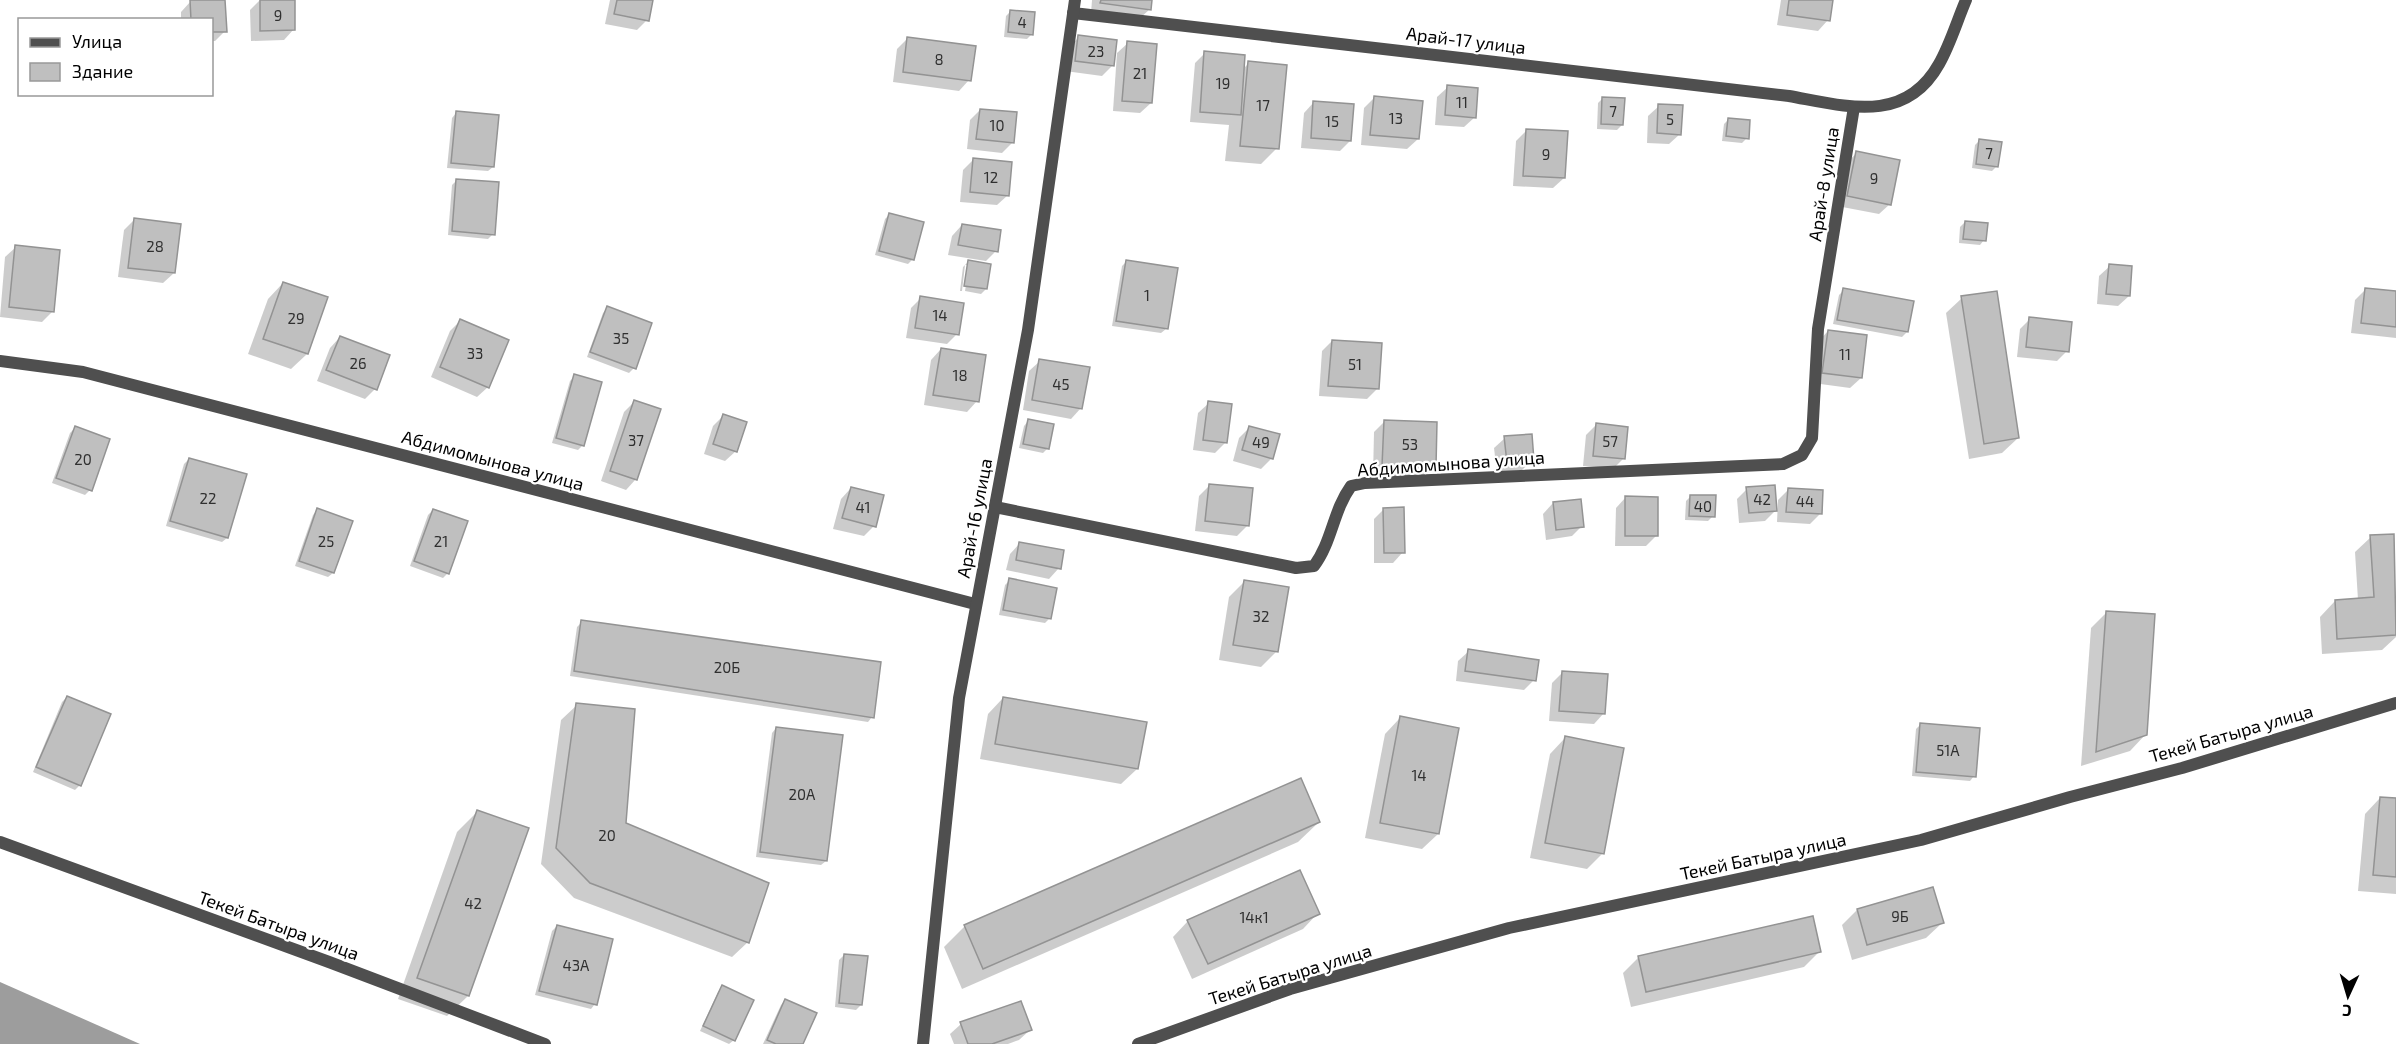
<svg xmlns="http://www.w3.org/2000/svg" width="2396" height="1044" viewBox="0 0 2396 1044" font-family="'Exo 2',sans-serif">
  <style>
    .water { fill: #9d9d9d }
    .shadow { fill: #0003 }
    .building { fill: #bfbfbf; stroke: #939393; stroke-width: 1.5 }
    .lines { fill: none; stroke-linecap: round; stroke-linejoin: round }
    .minor { stroke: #4f4f4f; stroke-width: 12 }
    .tertiary { stroke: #4f4f4f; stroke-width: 12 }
    .labels { text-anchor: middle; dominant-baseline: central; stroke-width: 4.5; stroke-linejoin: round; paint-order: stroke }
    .number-label { font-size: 15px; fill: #303030 }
    .street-label { font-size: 18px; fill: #000; stroke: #fff }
  </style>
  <rect width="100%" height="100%" fill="#fff"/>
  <!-- water -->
  <path class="water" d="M0 982 140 1044H0Z"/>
  <!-- shadow -->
  <g class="shadow">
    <path d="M260 0H293L294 29 284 40 251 41 250 10Z"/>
    <path d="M610 0H651L647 20 637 30 605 24Z"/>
    <path d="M1092 0H1151L1150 9 1139 19 1091 13Z"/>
    <path d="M1781 0H1831L1828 20 1818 31 1777 25Z"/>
    <path d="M191 1 225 31 215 41H212V20H181V12Z"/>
    <path d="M1011 11 1032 34 1027 39 1004 37 1006 16Z"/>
    <path d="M1079 37 1112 66 1102 76 1065 71 1069 47Z"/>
    <path d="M908 38 969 80 959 91 893 82 897 49Z"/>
    <path d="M1128 43 1151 103 1140 113 1113 111 1117 53Z"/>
    <path d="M1205 53 1243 69 1249 63 1277 148 1261 164 1225 161 1229 125 1190 122 1195 63Z"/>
    <path d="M1448 87 1475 117 1464 127 1435 125 1437 97Z"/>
    <path d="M1374 98 1418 139 1407 149 1361 145 1364 108Z"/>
    <path d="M1603 98 1622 125 1617 130 1597 129 1598 103Z"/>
    <path d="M1314 102 1350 141 1340 151 1301 148 1304 113Z"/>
    <path d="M1659 106 1680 134 1669 144 1647 143 1648 116Z"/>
    <path d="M980 110 1013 142 1002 153 967 149 970 120Z"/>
    <path d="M456 113 493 167 488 171 447 168 452 118Z"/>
    <path d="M1728 120 1747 138 1742 143 1722 141 1724 124Z"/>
    <path d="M1527 130 1564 178 1553 188 1513 186 1516 141Z"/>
    <path d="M1980 140 1997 166 1992 171 1972 168 1975 145Z"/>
    <path d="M1857 153 1890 204 1879 214 1837 206 1846 163Z"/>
    <path d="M973 160 1008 195 997 205 960 202 963 170Z"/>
    <path d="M457 180 493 234 488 239 448 235 452 185Z"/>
    <path d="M889 215 913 259 908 264 875 255 885 219Z"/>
    <path d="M134 220 174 273 163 283 118 277 124 230Z"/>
    <path d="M1965 222 1984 240 1980 245 1959 243 1960 227Z"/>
    <path d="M962 225 996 251 986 261 948 255 952 236Z"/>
    <path d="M16 247 53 311 42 322 0 317 5 257Z"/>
    <path d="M1127 261 1166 329 1161 333 1112 326 1122 266Z"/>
    <path d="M968 262 986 289 981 294 965 291 969 265H965L962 291H960L963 267Z"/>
    <path d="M2110 266 2129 296 2118 306 2097 304 2099 276Z"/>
    <path d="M283 283 307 354 291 369 248 354 268 299Z"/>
    <path d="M2366 289 2396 293V338L2351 333 2355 300Z"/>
    <path d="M1844 290 1907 332 1902 337 1833 324 1839 295Z"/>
    <path d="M921 298 957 334 947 344 906 338 911 308Z"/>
    <path d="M1962 298 2018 438 2002 453 1969 459 1946 313Z"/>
    <path d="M608 308 634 368 629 373 587 357 603 313Z"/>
    <path d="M2030 319 2067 351 2057 361 2017 357 2020 329Z"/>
    <path d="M460 321 488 387 477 397 431 377 450 331Z"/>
    <path d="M1828 331 1861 378 1850 388 1813 383 1818 342Z"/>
    <path d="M340 337 375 389 365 399 317 381 330 348Z"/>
    <path d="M1332 341 1377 389 1367 399 1319 396 1322 351Z"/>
    <path d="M941 349 977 401 967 412 924 405 931 360Z"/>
    <path d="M1040 361 1081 408 1071 419 1023 410 1029 371Z"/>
    <path d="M575 376 583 445 578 450 552 443 570 381Z"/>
    <path d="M634 402 636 479 626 490 601 481 624 412Z"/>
    <path d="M1209 403 1225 443 1215 453 1193 450 1198 413Z"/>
    <path d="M724 415 736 451 725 461 704 454 713 426Z"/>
    <path d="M1028 421 1048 448 1043 453 1019 448 1024 426Z"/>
    <path d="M1384 422 1434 467 1424 477 1373 476 1374 432Z"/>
    <path d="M1596 425 1624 458 1614 468 1583 466 1586 435Z"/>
    <path d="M1250 427 1272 458 1261 469 1233 461 1239 438Z"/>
    <path d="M75 428 90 490 85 495 52 483 70 433Z"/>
    <path d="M1505 438 1533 460 1522 470 1497 473 1494 448Z"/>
    <path d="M189 459 227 538 222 542 166 526 184 464Z"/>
    <path d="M1209 486 1247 526 1237 536 1195 531 1199 496Z"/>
    <path d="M851 488 874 526 864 536 833 529 841 499Z"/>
    <path d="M1747 489 1775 511 1765 521 1739 523 1737 499Z"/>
    <path d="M1788 490 1820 514 1810 524 1777 522 1778 500Z"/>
    <path d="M1691 496 1713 516 1708 521 1685 520 1686 501Z"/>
    <path d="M1626 497 1656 536 1646 546H1615L1616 508Z"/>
    <path d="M1553 503 1582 526 1572 536 1546 540 1543 514Z"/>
    <path d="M1384 509 1403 552 1393 563H1374V519Z"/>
    <path d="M317 510 333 573 328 577 295 566 313 515Z"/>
    <path d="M433 510 448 573 443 578 410 566 428 515Z"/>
    <path d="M2392 535 2396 637 2382 650 2322 654 2320 617 2335 601 2358 600 2355 552 2371 537Z"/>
    <path d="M1020 543 1059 568 1049 579 1006 570 1010 554Z"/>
    <path d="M1010 580 1050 618 1045 623 999 615 1005 585Z"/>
    <path d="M1245 581 1276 652 1261 667 1219 660 1229 597Z"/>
    <path d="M2107 612 2145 735 2130 751 2081 766 2091 628Z"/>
    <path d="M582 622 872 717 868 722 570 676 577 627Z"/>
    <path d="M1469 651 1534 680 1524 690 1456 681 1458 661Z"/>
    <path d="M1562 673 1604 713 1594 724 1549 721 1552 683Z"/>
    <path d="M67 697 80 785 75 790 33 772 62 702Z"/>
    <path d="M1003 698 1137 769 1121 784 980 759 988 714Z"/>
    <path d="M577 705 625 824 748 942 732 957 574 898 541 864 561 720Z"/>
    <path d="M1400 718 1438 834 1422 849 1365 838 1385 734Z"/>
    <path d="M1921 724 1974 776 1970 781 1912 776 1916 729Z"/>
    <path d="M776 728 826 861 821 865 756 857 772 733Z"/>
    <path d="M1565 738 1603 853 1587 869 1530 858 1550 754Z"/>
    <path d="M1300 780 1319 822 1298 842 962 989 944 947 964 927Z"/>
    <path d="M2380 798 2396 800V894L2358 891 2365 814Z"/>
    <path d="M478 811 527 829 468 996 447 1016 398 999 457 832Z"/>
    <path d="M1857 910 1942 923 1926 938 1852 960 1842 925Z"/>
    <path d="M1318 913 1303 929 1192 979 1173 937 1188 921Z"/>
    <path d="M557 926 595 1004 591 1009 535 995 552 931Z"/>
    <path d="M1819 952 1804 967 1631 1007 1623 973 1639 957Z"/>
    <path d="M844 955 861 1005 856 1010 835 1007 839 960Z"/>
    <path d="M722 987 734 1040 729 1044 700 1031 718 992Z"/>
    <path d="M785 1001 801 1044H763L781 1005Z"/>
    <path d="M961 1024 1030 1030 1019 1040 1008 1044H954L950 1034Z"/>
  </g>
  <!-- building -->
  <g class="building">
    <path d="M190 0H225L227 32H212V20H191Z"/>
    <path d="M260 0H295V30L260 31Z"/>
    <path d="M617 0H653L649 21 614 14Z"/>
    <path d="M1101 0H1152L1151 10 1100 3Z"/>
    <path d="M1789 0H1833L1830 21 1787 15Z"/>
    <path d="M1010 10 1035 12 1033 35 1008 32Z"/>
    <path d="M1078 35 1117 40 1114 66 1075 61Z"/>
    <path d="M907 37 976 46 971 81 903 72Z"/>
    <path d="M1127 41 1157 44 1152 103 1122 101Z"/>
    <path d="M1204 51 1245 55 1241 115 1200 112Z"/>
    <path d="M1248 61 1287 65 1279 149 1240 146Z"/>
    <path d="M1447 85 1478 88 1476 118 1445 115Z"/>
    <path d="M1374 96 1423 101 1419 139 1370 135Z"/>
    <path d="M1602 97 1625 98 1623 125 1601 124Z"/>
    <path d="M1313 101 1354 104 1351 141 1311 138Z"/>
    <path d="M1658 104 1683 105 1681 135 1657 133Z"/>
    <path d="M980 109 1017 112 1014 143 976 139Z"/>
    <path d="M456 111 499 115 494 167 451 163Z"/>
    <path d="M1728 118 1750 120 1749 139 1726 136Z"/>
    <path d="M1526 129 1568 131 1565 178 1523 176Z"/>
    <path d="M1979 139 2002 142 1998 167 1976 164Z"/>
    <path d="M1856 151 1900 160 1891 205 1847 196Z"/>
    <path d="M973 158 1012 162 1009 196 970 192Z"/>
    <path d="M456 179 499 182 495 235 452 231Z"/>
    <path d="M889 213 924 222 914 260 879 251Z"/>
    <path d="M134 218 181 224 175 273 128 268Z"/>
    <path d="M1965 221 1988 223 1986 241 1963 239Z"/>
    <path d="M962 224 1001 230 998 252 958 245Z"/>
    <path d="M15 245 60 250 54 312 9 307Z"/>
    <path d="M968 260 991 264 987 289 964 286Z"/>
    <path d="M1126 260 1178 268 1168 329 1116 321Z"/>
    <path d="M2109 264 2132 266 2130 296 2106 294Z"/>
    <path d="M283 282 328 297 308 354 263 339Z"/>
    <path d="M1843 288 1914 301 1908 332 1837 320Z"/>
    <path d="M2365 288 2396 291V327L2361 323Z"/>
    <path d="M1997 291 2019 438 1984 444 1961 296Z"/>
    <path d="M920 296 964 303 959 335 915 328Z"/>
    <path d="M607 306 652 323 636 369 590 352Z"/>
    <path d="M2029 317 2072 322 2069 352 2026 347Z"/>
    <path d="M460 319 509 340 489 388 440 367Z"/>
    <path d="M1828 330 1867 335 1862 378 1822 373Z"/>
    <path d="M340 336 390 355 377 390 326 370Z"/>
    <path d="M1332 340 1382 343 1379 389 1328 386Z"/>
    <path d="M941 348 986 355 979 402 933 395Z"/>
    <path d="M1039 359 1090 367 1082 409 1032 400Z"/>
    <path d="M574 374 602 382 584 446 556 438Z"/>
    <path d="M634 400 661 409 637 480 610 471Z"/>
    <path d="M1208 401 1232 404 1227 443 1203 440Z"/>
    <path d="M723 414 747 422 737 452 713 444Z"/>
    <path d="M1028 419 1054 424 1049 449 1023 444Z"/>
    <path d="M1384 420 1437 422 1436 467 1382 466Z"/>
    <path d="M1596 423 1628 427 1625 459 1593 456Z"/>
    <path d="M75 426 110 439 92 491 56 478Z"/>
    <path d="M1249 426 1280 434 1273 459 1242 450Z"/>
    <path d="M1532 434 1534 461 1507 463 1504 436Z"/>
    <path d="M189 458 247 474 228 538 170 521Z"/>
    <path d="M1209 484 1253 488 1249 526 1205 521Z"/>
    <path d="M1775 485 1777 511 1749 513 1746 487Z"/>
    <path d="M851 487 884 495 876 527 842 518Z"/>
    <path d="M1788 488 1823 490 1822 514 1786 512Z"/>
    <path d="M1690 495H1716L1715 517 1689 516Z"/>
    <path d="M1625 496 1658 497V536H1625Z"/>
    <path d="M1581 499 1584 527 1556 530 1553 502Z"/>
    <path d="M1404 507 1405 553H1384L1383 508Z"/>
    <path d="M317 508 353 521 334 573 299 561Z"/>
    <path d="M433 509 468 521 449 574 414 561Z"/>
    <path d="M2394 534 2396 635 2337 639 2335 600 2374 597 2370 535Z"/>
    <path d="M1019 542 1064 550 1061 569 1016 560Z"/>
    <path d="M1009 578 1057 588 1051 619 1003 610Z"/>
    <path d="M1244 580 1289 587 1278 652 1233 645Z"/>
    <path d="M2106 611 2155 614 2147 735 2096 752Z"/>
    <path d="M581 620 881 662 874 718 574 671Z"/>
    <path d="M1468 649 1539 660 1536 681 1465 671Z"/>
    <path d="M1562 671 1608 674 1605 714 1559 711Z"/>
    <path d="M67 696 111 714 81 786 36 767Z"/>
    <path d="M1003 697 1147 722 1138 769 995 744Z"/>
    <path d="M576 703 635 709 626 823 769 883 749 943 590 883 556 848Z"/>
    <path d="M1400 716 1459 728 1439 834 1380 823Z"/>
    <path d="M1920 723 1980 728 1976 777 1916 772Z"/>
    <path d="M776 727 843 735 827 861 760 852Z"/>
    <path d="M1565 736 1624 748 1604 854 1545 843Z"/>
    <path d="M1301 778 1320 822 983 969 964 925Z"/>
    <path d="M2380 797 2396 798V877L2373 875Z"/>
    <path d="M477 810 529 828 469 996 417 978Z"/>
    <path d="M1300 870 1320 914 1208 964 1187 920Z"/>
    <path d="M1933 887 1944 923 1867 945 1857 909Z"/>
    <path d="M1813 916 1821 952 1646 992 1638 956Z"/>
    <path d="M557 925 613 939 597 1005 539 991Z"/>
    <path d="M844 954 868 956 862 1005 839 1003Z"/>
    <path d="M722 985 754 1000 735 1041 703 1026Z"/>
    <path d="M785 999 817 1013 803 1044H776L767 1040Z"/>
    <path d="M1021 1001 1032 1030 992 1044H968L960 1022Z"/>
  </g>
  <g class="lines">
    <!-- minor -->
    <g class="minor">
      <path d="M1073 13 1789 96C1845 106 1905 125 1939 64 1950 45 1957 21 1966 0"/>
      <path d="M0 361 83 372 975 604"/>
      <path d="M995 507 1296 568 1314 566C1332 542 1333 511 1351 486L1365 483 1783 464 1802 455 1812 438 1818 329 1854 107"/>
      <path d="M923 1044 959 698 1028 330 1075 0"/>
    </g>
    <!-- tertiary -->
    <g class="tertiary">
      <path d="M0 842 329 962 545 1044"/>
      <path d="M1138 1044 1290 989 1509 928 1921 840 2070 797 2182 768 2396 703"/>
    </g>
  </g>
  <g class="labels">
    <!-- number labels -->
    <g class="number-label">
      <text x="278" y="15">9</text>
      <text x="1022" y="22">4</text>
      <text x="1096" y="51">23</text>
      <text x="939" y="59">8</text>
      <text x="1140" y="73">21</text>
      <text x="1223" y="83">19</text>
      <text x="1462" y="102">11</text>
      <text x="1263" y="105">17</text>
      <text x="1613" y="111">7</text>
      <text x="1396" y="118">13</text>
      <text x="1670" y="119">5</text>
      <text x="1332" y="121">15</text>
      <text x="997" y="125">10</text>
      <text x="1989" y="153">7</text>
      <text x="1546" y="154">9</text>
      <text x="991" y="177">12</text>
      <text x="1874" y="178">9</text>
      <text x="155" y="246">28</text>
      <text x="1147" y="295">1</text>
      <text x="940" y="315">14</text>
      <text x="296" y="318">29</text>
      <text x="621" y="338">35</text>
      <text x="475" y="353">33</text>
      <text x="1845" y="354">11</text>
      <text x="358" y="363">26</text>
      <text x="1355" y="364">51</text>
      <text x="960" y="375">18</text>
      <text x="1061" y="384">45</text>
      <text x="636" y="440">37</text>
      <text x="1610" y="441">57</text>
      <text x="1261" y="442">49</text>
      <text x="1410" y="444">53</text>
      <text x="83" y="459">20</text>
      <text x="208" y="498">22</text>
      <text x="1762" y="499">42</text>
      <text x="1805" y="501">44</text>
      <text x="1703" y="506">40</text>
      <text x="863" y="507">41</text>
      <text x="326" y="541">25</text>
      <text x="441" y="541">21</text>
      <text x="1261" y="616">32</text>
      <text x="727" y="667">20Б</text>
      <text x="1948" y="750">51А</text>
      <text x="1419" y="775">14</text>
      <text x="802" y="794">20А</text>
      <text x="607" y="835">20</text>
      <text x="473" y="903">42</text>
      <text x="1900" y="916">9Б</text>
      <text x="1254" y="917">14к1</text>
      <text x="576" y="965">43А</text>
    </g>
    <!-- street labels -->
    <g class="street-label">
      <text transform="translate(1466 40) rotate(7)">Арай-17 улица</text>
      <text transform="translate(1823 184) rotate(-81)">Арай-8 улица</text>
      <text transform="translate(493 460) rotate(15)">Абдимомынова улица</text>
      <text transform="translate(1451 463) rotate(-4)">Абдимомынова улица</text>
      <text transform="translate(974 518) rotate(-79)">Арай-16 улица</text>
      <text transform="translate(2231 733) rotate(-16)">Текей Батыра улица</text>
      <text transform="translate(1763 856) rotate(-12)">Текей Батыра улица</text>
      <text transform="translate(279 925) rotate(20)">Текей Батыра улица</text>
      <text transform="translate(1290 974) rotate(-17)">Текей Батыра улица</text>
    </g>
  </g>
  <!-- legend -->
  <rect x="18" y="18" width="195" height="78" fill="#ffffff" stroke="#999999" stroke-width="1.5"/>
  <rect x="30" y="38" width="30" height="9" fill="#4f4f4f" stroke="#999999" stroke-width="1.5"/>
  <text x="72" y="48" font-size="18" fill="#000000">Улица</text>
  <rect x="30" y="63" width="30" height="18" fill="#bfbfbf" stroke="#999999" stroke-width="1.5"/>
  <text x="72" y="78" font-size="18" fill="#000000">Здание</text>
  <!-- north arrow -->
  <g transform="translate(2348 996) rotate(184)" stroke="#ffffff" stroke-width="4.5" paint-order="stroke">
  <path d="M0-4.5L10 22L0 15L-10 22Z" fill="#000000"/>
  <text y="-9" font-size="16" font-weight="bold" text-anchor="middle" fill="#000000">С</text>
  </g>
</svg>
